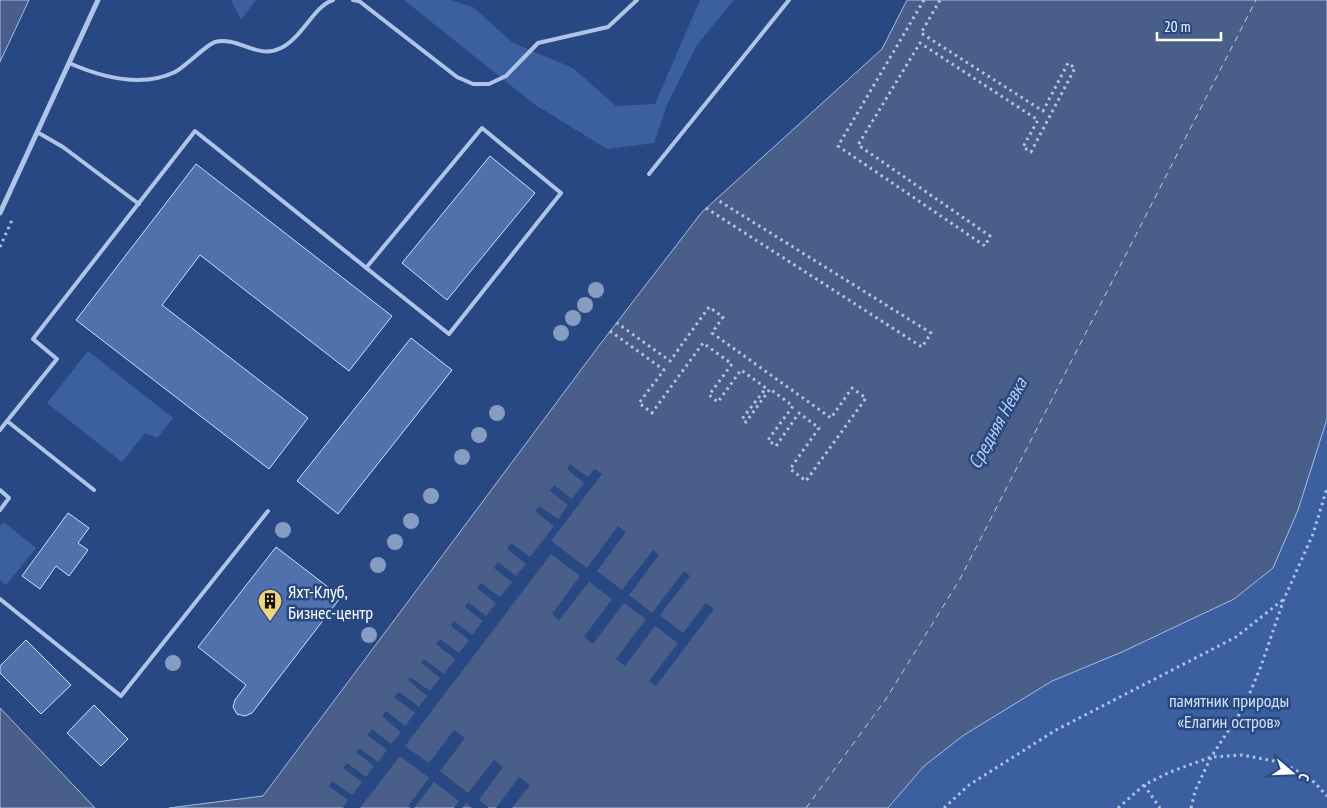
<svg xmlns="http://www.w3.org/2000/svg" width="1327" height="808" viewBox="0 0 1327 808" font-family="'PT Sans Narrow',sans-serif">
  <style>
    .green { fill: #3c609f }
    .water { fill: #495f8a; stroke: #a4bee7 }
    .pier { fill: #274882 }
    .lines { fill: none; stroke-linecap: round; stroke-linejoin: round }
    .ferry { stroke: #bbcfee; stroke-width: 1; stroke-dasharray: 6 5; stroke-linecap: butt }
    .building { fill: #5071ab; stroke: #d3e0f5 }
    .path { stroke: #b0c4e7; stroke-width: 3; stroke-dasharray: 2.5 4; stroke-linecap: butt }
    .lane { stroke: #b0c4e7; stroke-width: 4 }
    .street { stroke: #b0c4e7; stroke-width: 5 }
    .tree { fill: #869cc1 }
    .labels { text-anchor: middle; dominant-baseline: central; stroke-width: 5; stroke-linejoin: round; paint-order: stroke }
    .poi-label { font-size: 18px; fill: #fff; stroke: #274882; text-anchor: start }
    .park-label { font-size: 18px; fill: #d3e0f5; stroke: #274882 }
    .water-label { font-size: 19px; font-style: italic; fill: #bbcfee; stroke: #274882 }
  </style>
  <rect width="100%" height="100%" fill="#274882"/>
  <!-- green -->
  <g class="green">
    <path d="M231 0H256L241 20Z"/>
    <path d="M404 0H450L473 7 513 43 573 68 616 106 655 104 700 0H734L697 45 667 105 654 143 607 149 534 104Z"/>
    <path d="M88 351 173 418 157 438 145 433 122 462 47 403Z"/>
    <path d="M1327 419V808H889L924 766 964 735 1052 681 1122 652 1298 510Z"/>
    <path d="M4 522 36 548 6 585 0 580V526Z"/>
  </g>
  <!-- water -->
  <g class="water">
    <path d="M0 0H29L0 62Z"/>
    <path d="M907 0H1327V419L1298 510 1273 568 1234 599 1122 652 1052 681 964 735 924 766 888 808H169L263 796 598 347 702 212 882 49Z"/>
    <path d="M0 708 95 808H0Z"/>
  </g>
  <!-- pier -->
  <g class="pier">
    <path d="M570 464 588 477 595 469 602 474 551 541 587 568 618 526 626 532 597 571 622 590 653 550 659 555 629 595 652 613 684 571 690 576 660 615 683 633 706 603 714 609 656 686 649 681 678 643 655 626 625 666 616 659 646 619 624 603 593 644 584 637 612 599 589 582 559 620 552 614 580 576 551 554 405 746 429 763 454 730 465 738 440 771 468 793 494 760 503 767 479 800 489 808H472L466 803 462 808H454L459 801 434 782 414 808H411L408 806 429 778 400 756 360 808H343L348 800 329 786 332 781 352 795 362 782 343 768 347 763 366 777 374 766 356 752 359 748 378 762 387 750 367 735 372 729 391 744 401 732 382 716 386 711 405 726 415 713 394 697 399 692 419 707 427 696 408 680 410 677 430 691 440 678 421 663 424 659 444 674 455 659 436 644 440 639 459 653 469 640 451 626 454 621 472 635 483 621 465 607 468 602 486 616 496 603 477 588 481 583 500 597 512 582 494 568 498 562 516 576 526 564 507 549 511 543 530 557 554 526 535 511 539 506 558 519 568 505 550 491 554 485 572 499 584 483 567 469Z"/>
    <path d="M519 777 530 785 512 808H496Z"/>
  </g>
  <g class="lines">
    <!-- ferry -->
    <path class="ferry" d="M806 808 886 699 960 579 1256 0"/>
  </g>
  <!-- building -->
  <g class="building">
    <path d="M490 156 535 193 447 300 402 263Z"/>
    <path d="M196 164 392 316 349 371 200 255 162 305 308 418 269 469 76 320Z"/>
    <path d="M411 338 452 370 338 514 297 481Z"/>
    <path d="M68 513 89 528 78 543 88 550 69 576 56 566 40 589 22 576Z"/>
    <path d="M276 547 341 597 252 713 245 716 237 714 233 707 235 700 246 685 198 647Z"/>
    <path d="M26 640 71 685 41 714 0 673V666Z"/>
    <path d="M94 705 128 739 101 766 67 733Z"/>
  </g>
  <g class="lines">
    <!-- path -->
    <g class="path">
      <path d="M924 0 838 146 985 246 990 236 858 145 920 43 1038 120 1023 147 1031 152 1075 68 1068 63 1043 111 921 33 940 0"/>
      <path d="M706 208 922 347 931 333 716 199"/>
      <path d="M0 247 12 220"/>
      <path d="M610 331 664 370 639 403 652 413 703 343 732 364 709 395 718 402 741 370 766 388 742 419 746 422 770 389 793 406 768 440 776 446 799 413 819 428 790 469 806 481 866 398 852 388 831 418 712 333 723 317 709 307 670 361 617 323"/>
      <path d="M1144 785 1160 808"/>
      <path d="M944 808 969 785 1056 730 1236 637 1284 599"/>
      <path d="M1118 808 1144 785 1170 772 1211 757 1242 755 1274 761 1294 769 1314 782 1327 796"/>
      <path d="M1191 808 1195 791 1211 757 1244 707 1261 666 1284 599 1313 534 1327 488"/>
    </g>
    <!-- lane -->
    <g class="lane">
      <path d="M353 0 359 1 457 77 473 84H489L506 76 538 43 608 27 637 0"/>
      <path d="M69 63C101 77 142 88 175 72 186 66 206 45 215 42 238 36 257 60 281 48 302 38 314 6 333 0"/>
      <path d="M37 132 63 147 139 204"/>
      <path d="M649 174 789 0"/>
      <path d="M7 421 57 359 33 339 195 131 449 334 561 193 482 128 366 268"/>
      <path d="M0 430 7 421 94 490"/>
      <path d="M0 490 9 498 0 510"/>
      <path d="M0 599 121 696 268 511"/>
    </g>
    <!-- street -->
    <path class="street" d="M0 213 98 0"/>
  </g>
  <!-- trees -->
  <g class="tree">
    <circle cx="596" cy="290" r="8"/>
    <circle cx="585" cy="305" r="8"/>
    <circle cx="573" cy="318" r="8"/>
    <circle cx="561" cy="333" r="8"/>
    <circle cx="497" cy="413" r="8"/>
    <circle cx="479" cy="435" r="8"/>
    <circle cx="462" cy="457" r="8"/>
    <circle cx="431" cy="496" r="8"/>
    <circle cx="411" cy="521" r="8"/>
    <circle cx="283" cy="530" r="8"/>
    <circle cx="395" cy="542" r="8"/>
    <circle cx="378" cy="565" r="8"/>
    <circle cx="369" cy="635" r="8"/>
    <circle cx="173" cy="663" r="8"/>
  </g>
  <!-- icons -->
  <defs>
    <symbol id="building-pin" viewBox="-11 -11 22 30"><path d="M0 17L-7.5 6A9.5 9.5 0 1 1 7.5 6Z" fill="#efd576" stroke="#274882"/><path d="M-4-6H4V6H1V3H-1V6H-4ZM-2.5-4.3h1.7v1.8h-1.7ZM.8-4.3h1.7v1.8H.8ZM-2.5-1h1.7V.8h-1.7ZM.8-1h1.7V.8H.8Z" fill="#111"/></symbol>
  </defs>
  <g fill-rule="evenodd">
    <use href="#building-pin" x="256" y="587" width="28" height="38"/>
  </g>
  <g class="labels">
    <!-- poi labels -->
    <g class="poi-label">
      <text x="288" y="591">Яхт-Клуб,<tspan x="288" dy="21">Бизнес-центр</tspan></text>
    </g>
    <!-- park labels -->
    <g class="park-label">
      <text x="1229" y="700">памятник природы<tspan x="1229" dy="21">«Елагин остров»</tspan></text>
    </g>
    <!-- water labels -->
    <g class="water-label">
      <text transform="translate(997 423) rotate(-61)">Средняя Невка</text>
    </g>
  </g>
  <!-- north arrow -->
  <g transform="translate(1292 773) rotate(109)" stroke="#274882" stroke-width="4" paint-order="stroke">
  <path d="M0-4L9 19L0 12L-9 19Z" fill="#ffffff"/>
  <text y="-8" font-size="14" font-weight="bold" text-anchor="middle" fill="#ffffff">С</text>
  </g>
  <!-- scale -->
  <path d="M1157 32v8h64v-8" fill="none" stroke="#ffffff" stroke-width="2.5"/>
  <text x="1164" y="32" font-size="15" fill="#ffffff" stroke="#274882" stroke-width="4" paint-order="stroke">20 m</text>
</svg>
